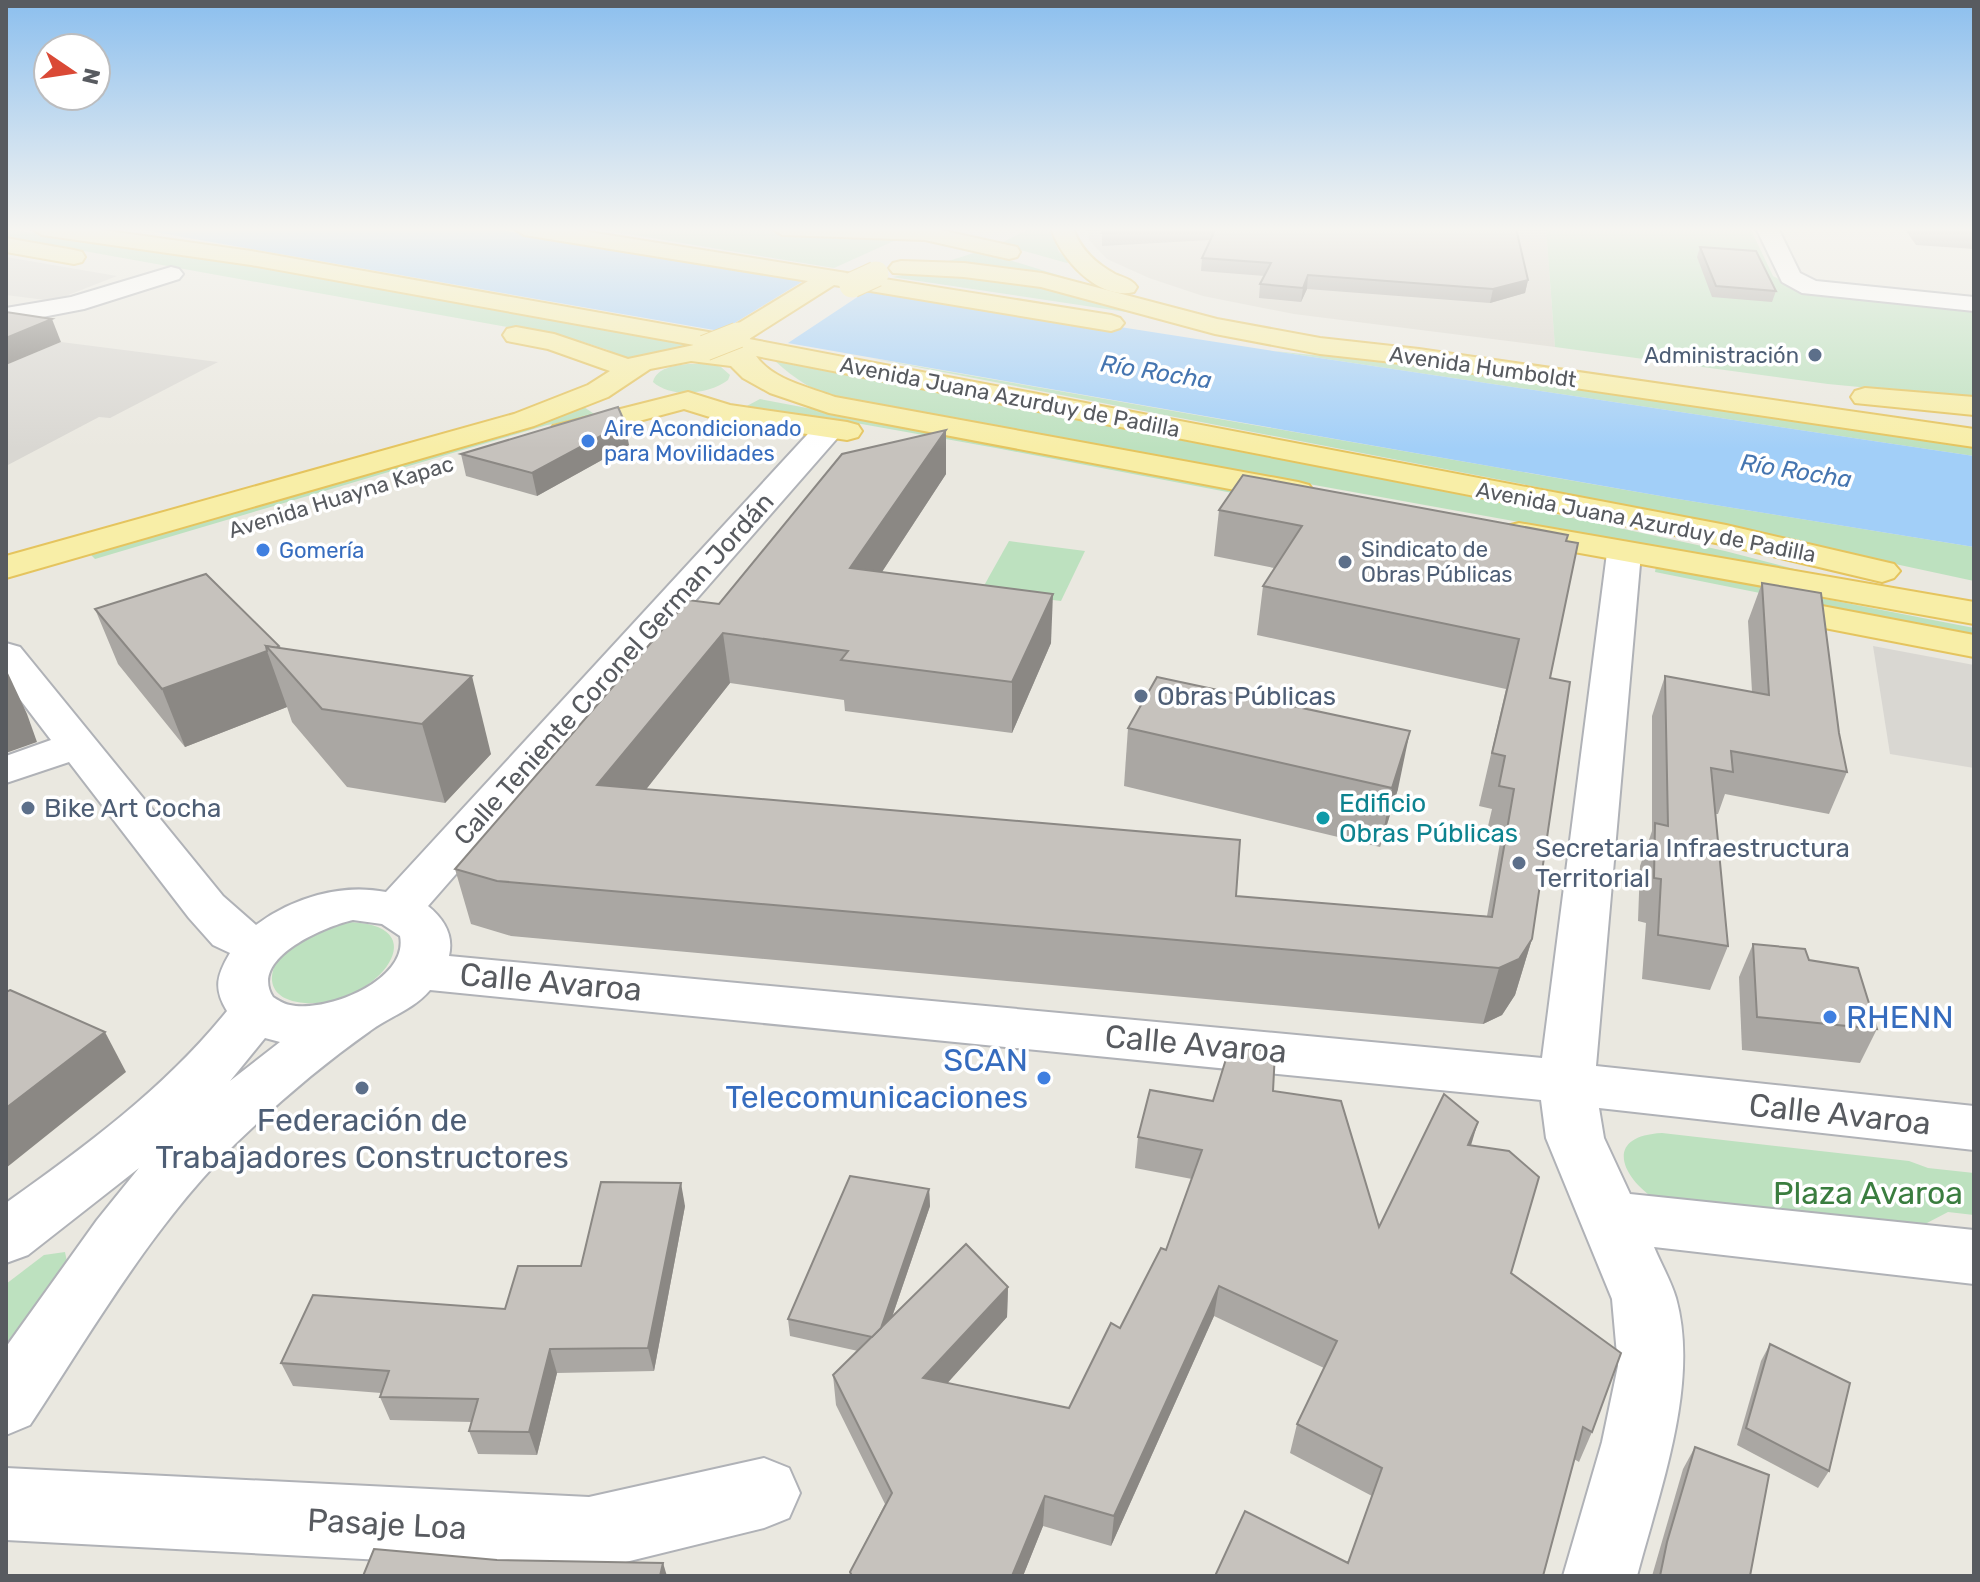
<svg xmlns="http://www.w3.org/2000/svg" width="1980" height="1582" viewBox="0 0 1980 1582" font-family="Rubik,sans-serif">
  <style>
    .industrial { fill: #d9d7d2 }
    .education { fill: #dad7ce }
    .green { fill: #bde1bf }
    .water { fill: #a2cff8 }
    .pier { fill: #eae8e0 }
    .lines { fill: none; stroke-linecap: round; stroke-linejoin: round }
    .minor-casing { stroke: #b0b2b7; stroke-width: 4 }
    .major-casing { stroke: #e5c45e; stroke-width: 4 }
    .minor { fill: #fff; fill-rule: evenodd }
    .major { fill: #f8eea7; fill-rule: evenodd }
    .major-bridge-casing { stroke: #e5c45e; stroke-width: 27; stroke-linecap: butt }
    .major-bridge { stroke: #f8eea7; stroke-width: 25 }
    .wall { fill: #aaa7a3 }
    .shaded-wall { fill: #8b8884 }
    .building { fill: #c6c2bd; stroke: #8b8884; stroke-width: 2 }
    .service-dot { fill: #5c6f8a; stroke: #fff; stroke-width: 3 }
    .shop-dot { fill: #3f7fe0; stroke: #fff; stroke-width: 3 }
    .culture-dot { fill: #0f9aa8; stroke: #fff; stroke-width: 3 }
    .labels { text-anchor: middle; dominant-baseline: central; stroke-width: 7; stroke-linejoin: round; paint-order: stroke }
    .far-service-label { font-size: 22px; fill: #4e5e75; stroke: #fff; text-anchor: end }
    .far-street-label { font-size: 22px; fill: #585b60; stroke: #fff }
    .far-shop-label { font-size: 22px; fill: #366cbe; stroke: #fff; text-anchor: start }
    .far-water-label { font-size: 24px; font-style: italic; fill: #4575b0; stroke: #fff }
    .street-label { font-size: 26px; fill: #585b60; stroke: #fff }
    .service-label { font-size: 26px; fill: #4e5e75; stroke: #fff; text-anchor: start }
    .culture-label { font-size: 26px; fill: #0d838f; stroke: #fff; text-anchor: start }
    .near-street-label { font-size: 32px; fill: #585b60; stroke: #fff }
    .near-shop-label { font-size: 32px; fill: #366cbe; stroke: #fff; text-anchor: start }
    .near-service-label { font-size: 32px; fill: #4e5e75; stroke: #fff }
    .near-park-label { font-size: 32px; fill: #3a7d3f; stroke: #fff }
  </style>
  <rect width="100%" height="100%" fill="#eae8e0"/>
  <!-- industrial -->
  <g class="industrial">
    <path d="M6 257 117 276 53 301 6 295Z"/>
    <path d="M61 342 218 362 110 418 99 417 6 466V365Z"/>
    <path d="M1873 646 1974 665V768L1890 754Z"/>
  </g>
  <!-- education -->
  <path class="education" d="M1088 228H1546L1555 347 1294 314 1203 296 1149 278 1107 259 1089 240Z"/>
  <!-- green -->
  <g class="green">
    <path d="M591 228H741L854 235H907L834 268Z"/>
    <path d="M1031 228H1049L1059 252 1071 261 1067 263 999 244Z"/>
    <path d="M1546 228H1750L1773 276 1793 287 1974 308V398L1828 384 1555 347Z"/>
    <path d="M6 229 277 269 689 345 626 360 608 350 574 339 6 237Z"/>
    <path d="M980 251 1116 293 936 265Z"/>
    <path d="M919 272 1018 281 1153 316 892 277Z"/>
    <path d="M1273 351 1424 366 1974 442V456Z"/>
    <path d="M870 358 1672 498 1974 547V581L1537 487Z"/>
    <path d="M775 361 1513 505 1725 551 1829 578 838 399C813 391 795 379 775 361Z"/>
    <path d="M688 364H712L721 367 730 375 728 380C710 394 672 399 653 382 657 367 675 366 688 364Z"/>
    <path d="M760 399 1574 553V558L996 448 839 420 743 408Z"/>
    <path d="M584 407 597 416 547 425 95 559 91 555 545 422Z"/>
    <path d="M1009 541 1085 551 1061 601 981 591Z"/>
    <path d="M1656 566 1974 628V636L1655 572Z"/>
    <path d="M341 922C445 920 376 1008 305 1003 255 999 269 957 300 937 311 930 329 927 341 922Z"/>
    <path d="M1662 1133 1909 1161 1928 1168 1974 1173V1215L1948 1212 1906 1234 1658 1201C1622 1179 1602 1136 1662 1133Z"/>
    <path d="M65 1252 67 1262 6 1347V1284L44 1255Z"/>
  </g>
  <!-- water -->
  <path class="water" d="M132 228H487L1273 351 1974 456V547L1672 498Z"/>
  <!-- pier -->
  <path class="pier" d="M813 275 871 288 788 343 787 347 715 335Z"/>
  <g class="lines">
    <defs>
      <g id="minor">
        <path d="M1756 228H1778L1800 273 1816 281 1974 297V311L1802 293 1782 282Z"/>
        <path d="M171 267 179 269 183 274 179 279 84 309 6 324V308L71 297Z"/>
        <path d="M829 420 840 423 844 429 840 435 428 906C444 919 454 935 449 956L1542 1058 1607 553 1612 546 1624 543 1636 546 1641 553 1596 1066 1974 1106V1150L1599 1108 1604 1138 1630 1194 1974 1230V1284L1654 1247C1661 1264 1671 1281 1676 1298 1700 1384 1659 1492 1637 1576H1563L1602 1442 1618 1366 1612 1299 1546 1138 1541 1100 430 990C413 1010 390 1016 370 1031 329 1060 289 1093 252 1128 160 1212 98 1322 30 1425L6 1435V1347L97 1220 139 1168 28 1255 6 1263V1203C86 1146 165 1088 227 1011 213 988 217 975 230 953L213 945 189 918 69 762 6 783V756L51 740 6 681V643L20 647 223 896 256 925C292 898 341 883 386 892L818 423ZM353 920 382 924 400 936C409 980 326 1013 290 1005 283 1004 278 1000 273 997 248 958 326 926 353 920ZM265 1038 280 1042 230 1081Z"/>
        <path d="M764 1458 789 1468 800 1493 789 1518 764 1528 589 1571 6 1540V1468L589 1497Z"/>
      </g>
      <g id="major">
        <path d="M31 228H87L251 251 725 335 729 329 808 281 524 235 513 228H564L1111 315 1120 318 1124 323 1120 328 1111 331 834 285 749 339 1726 525 1894 564 1900 571 1894 578 1882 582 1726 545 756 356C773 380 808 387 835 397L1298 482 1309 485 1314 492 1309 499 1298 502 829 413 770 393 743 378 731 366 691 361 650 369 608 397 534 426 6 578V556L514 414 588 385 610 371 548 349 507 341 503 335 507 329 516 327 554 334 628 359 694 345 251 265 42 235Z"/>
        <path d="M771 228H931L1017 247 1020 252 1017 257 1009 259 925 240 782 235Z"/>
        <path d="M1051 228H1073C1080 249 1095 263 1115 274 1124 278 1132 279 1137 287L1134 292C1098 301 1060 258 1051 228Z"/>
        <path d="M6 238 74 250 82 252 85 257 82 262 74 264 6 252Z"/>
        <path d="M901 261 964 263 1042 273 1217 319 1320 338 1419 349 1974 429V447L1419 365 1320 354 1215 334 1041 287 964 277 893 273 889 268 893 263Z"/>
        <path d="M1865 388 1974 397V415L1855 403 1851 397 1855 391Z"/>
        <path d="M688 392 730 405 847 422 858 425 862 431 858 437 847 440 726 422 684 409 564 441 553 438 549 432 553 426Z"/>
        <path d="M1519 523 1974 602V624L1507 540 1502 533 1507 526Z"/>
        <path d="M1822 606 1974 635V657L1809 625 1803 617 1809 609Z"/>
      </g>
    </defs>
    <!-- minor casing -->
    <use href="#minor" class="minor-casing"/>
    <!-- major casing -->
    <use href="#major" class="major-casing"/>
    <!-- minor -->
    <use href="#minor" class="minor"/>
    <!-- major -->
    <use href="#major" class="major"/>
    <defs>
      <g id="major-bridge">
        <path d="M852 285 876 274"/>
        <path d="M705 348 738 335"/>
      </g>
    </defs>
    <!-- major-bridge casing -->
    <use href="#major-bridge" class="major-bridge-casing"/>
    <!-- major-bridge -->
    <use href="#major-bridge" class="major-bridge"/>
  </g>
  <!-- wall -->
  <g class="wall">
    <path d="M1106 228H1516L1528 280 1525 293 1490 303 1307 289 1301 302 1259 298 1260 284 1265 276 1201 271 1202 258 1210 240 1102 246V233Z"/>
    <path d="M1904 228H1974V249L1916 245Z"/>
    <path d="M1700 247 1776 291 1772 302 1712 297 1697 257Z"/>
    <path d="M946 430V474L882 572 1051 643 1012 733 845 711 844 700 730 683 646 789 1236 896 1487 916 1500 843 1485 839 1492 809 1479 806 1506 689 1257 635 1263 586 1274 568 1214 556 1219 510 1567 541 1550 678 1532 939 1515 995 1502 1015 1483 1024 511 936 471 924 455 869 719 604Z"/>
    <path d="M629 445 537 496 466 476 461 454Z"/>
    <path d="M1762 583 1839 733 1847 772 1829 814 1725 794 1718 814H1715L1728 946 1710 990 1642 979 1646 923 1638 921 1640 866 1652 831V716L1665 676 1752 692 1748 621Z"/>
    <path d="M95 609 280 648 491 754 445 803 347 787 292 722 287 707 185 747 118 664Z"/>
    <path d="M1128 728 1398 789 1380 847 1124 786Z"/>
    <path d="M1753 944 1809 960 1877 1029 1860 1063 1742 1050 1739 977Z"/>
    <path d="M1273 1091 1379 1227 1471 1145 1511 1273 1592 1432 1579 1462 1574 1459 1348 1563 1372 1496 1290 1453 1297 1424 1324 1368 1214 1316 1111 1546 1043 1526 1023 1576H850V1572L885 1504 836 1405 833 1375 858 1351 790 1336 788 1319 929 1189 930 1206 892 1317 1008 1287 1007 1317 947 1383 1069 1408 1120 1328 1166 1250 1192 1179 1135 1168 1138 1137 1213 1101Z"/>
    <path d="M685 1206 654 1371 557 1373 537 1455 478 1454 469 1431 472 1422 390 1420 380 1397 381 1393 293 1386 281 1363 505 1309Z"/>
    <path d="M1770 1344 1829 1471 1818 1488 1737 1445 1761 1361Z"/>
    <path d="M1695 1447 1750 1576H1652L1683 1469Z"/>
  </g>
  <!-- shaded-wall -->
  <g class="shaded-wall">
    <path d="M1308 275 1307 289 1301 302 1303 288Z"/>
    <path d="M1528 280 1525 293 1490 303 1493 289Z"/>
    <path d="M52 319 61 342 6 365V338Z"/>
    <path d="M625 423 629 445 537 496 532 473Z"/>
    <path d="M946 430V474L853 616 850 568Z"/>
    <path d="M1053 594 1051 643 1012 733V682Z"/>
    <path d="M723 633 730 683 607 839 597 785Z"/>
    <path d="M267 651 287 707 185 747 162 689Z"/>
    <path d="M6 669 27 714 37 742 6 753Z"/>
    <path d="M472 676 491 754 445 803 422 724Z"/>
    <path d="M1410 731 1398 789 1380 847 1392 788Z"/>
    <path d="M1532 939 1515 995 1502 1015 1483 1024 1499 968Z"/>
    <path d="M105 1032 126 1072 6 1168V1108Z"/>
    <path d="M1478 1122 1469 1152 1468 1145Z"/>
    <path d="M681 1183 685 1206 654 1371 648 1348Z"/>
    <path d="M929 1189 930 1206 879 1355 877 1338Z"/>
    <path d="M1219 1286 1214 1316 1111 1546 1114 1516Z"/>
    <path d="M1008 1287 1007 1317 925 1408 923 1378Z"/>
    <path d="M550 1349 557 1373 537 1455 529 1432Z"/>
    <path d="M1045 1496 1043 1526 1023 1576H1012Z"/>
    <path d="M663 1563 667 1576H660Z"/>
  </g>
  <!-- building -->
  <g class="building">
    <path d="M1106 228H1200L1102 233Z"/>
    <path d="M1216 228H1516L1528 280 1493 289 1308 275 1303 288 1260 284 1271 263 1202 258Z"/>
    <path d="M1700 247 1756 251 1776 291 1716 286Z"/>
    <path d="M6 312 52 319 6 338Z"/>
    <path d="M618 407 625 423 532 473 461 454Z"/>
    <path d="M946 430 850 568 1053 594 1012 682 841 660 848 651 723 633 597 785 1240 840 1236 896 1492 917 1514 789 1499 786 1505 756 1492 753 1519 639 1263 586 1302 526 1219 510 1243 475 1568 535 1566 541 1578 543 1550 678 1570 682 1532 939 1519 959 1499 968 497 881 455 869 688 600 719 604 842 454Z"/>
    <path d="M206 574 279 646 276 648 266 646 267 651 162 689 95 609Z"/>
    <path d="M1762 583 1821 593 1839 733 1847 772 1731 751 1733 772 1711 768 1728 946 1658 935 1661 879 1654 878 1655 823 1668 826 1665 676 1769 695Z"/>
    <path d="M266 646 472 676 422 724 322 709Z"/>
    <path d="M1157 677 1410 731 1392 788 1128 728Z"/>
    <path d="M1753 944 1805 949 1809 960 1858 968 1877 1029 1757 1017Z"/>
    <path d="M10 990 105 1032 6 1108V992Z"/>
    <path d="M1230 1046 1275 1052 1273 1091 1341 1101 1379 1227 1444 1094 1478 1122 1468 1145 1509 1151 1539 1177 1511 1273 1621 1353 1592 1432 1583 1427 1543 1576H1215L1245 1511 1348 1563 1382 1468 1297 1424 1337 1341 1219 1286 1114 1516 1045 1496 1012 1576H852L850 1572 892 1493 833 1375 966 1244 1008 1287 923 1378 1069 1408 1111 1323 1120 1328 1161 1248 1166 1250 1202 1150 1138 1137 1150 1090 1213 1101Z"/>
    <path d="M850 1176 929 1189 881 1328 872 1337 788 1319Z"/>
    <path d="M601 1182 681 1183 648 1348 550 1349 529 1432 469 1431 478 1399 380 1397 389 1371 281 1363 313 1295 505 1309 518 1266H581Z"/>
    <path d="M1770 1344 1850 1383 1829 1471 1746 1428Z"/>
    <path d="M1695 1447 1769 1475 1750 1576H1660L1667 1542Z"/>
    <path d="M374 1549 497 1560 663 1563 660 1576H363Z"/>
  </g>
  <!-- sky -->
  <linearGradient id="sky" x2="0" y2="1"><stop stop-color="#8cbfee"/><stop offset="0.51" stop-color="#f6f5f1"/><stop offset="1" stop-color="#f6f5f1" stop-opacity="0"/></linearGradient>
  <rect width="1980" height="449" fill="url(#sky)"/>
  <!-- markers -->
  <g class="service-dot">
    <circle cx="1815" cy="355" r="8"/>
    <circle cx="1345" cy="562" r="8"/>
    <circle cx="1141" cy="696" r="8"/>
    <circle cx="28" cy="808" r="8"/>
    <circle cx="1519" cy="863" r="8"/>
    <circle cx="362" cy="1088" r="8"/>
  </g>
  <g class="shop-dot">
    <circle cx="588" cy="441" r="8"/>
    <circle cx="263" cy="550" r="8"/>
    <circle cx="1830" cy="1017" r="8"/>
    <circle cx="1044" cy="1078" r="8"/>
  </g>
  <circle class="culture-dot" cx="1323" cy="818" r="8"/>
  <g class="labels">
    <!-- far-service labels -->
    <g class="far-service-label">
      <text x="1799" y="355">Administración</text>
      <text x="1361" y="549" text-anchor="start">Sindicato de<tspan x="1361" dy="25">Obras Públicas</tspan></text>
    </g>
    <!-- far-street labels -->
    <g class="far-street-label">
      <text transform="translate(1483 367) rotate(8)">Avenida Humboldt</text>
      <text transform="translate(1010 397) rotate(11)">Avenida Juana Azurduy de Padilla</text>
      <text transform="translate(341 497) rotate(-17)">Avenida Huayna Kapac</text>
      <text transform="translate(1646 522) rotate(11)">Avenida Juana Azurduy de Padilla</text>
    </g>
    <!-- far-shop labels -->
    <g class="far-shop-label">
      <text x="604" y="428">Aire Acondicionado<tspan x="604" dy="25">para Movilidades</tspan></text>
      <text x="279" y="550">Gomería</text>
    </g>
    <!-- far-water labels -->
    <g class="far-water-label">
      <text transform="translate(1156 372) rotate(9)">Río Rocha</text>
      <text transform="translate(1796 471) rotate(9)">Río Rocha</text>
    </g>
    <!-- street labels -->
    <g class="street-label">
      <text transform="translate(614 669) rotate(-48)">Calle Teniente Coronel German Jordán</text>
    </g>
    <!-- service labels -->
    <g class="service-label">
      <text x="1157" y="696">Obras Públicas</text>
      <text x="44" y="808">Bike Art Cocha</text>
      <text x="1535" y="848">Secretaria Infraestructura<tspan x="1535" dy="30">Territorial</tspan></text>
    </g>
    <!-- culture labels -->
    <g class="culture-label">
      <text x="1339" y="803">Edificio<tspan x="1339" dy="30">Obras Públicas</tspan></text>
    </g>
    <!-- near-street labels -->
    <g class="near-street-label">
      <text transform="translate(551 982) rotate(5)">Calle Avaroa</text>
      <text transform="translate(1196 1044) rotate(5)">Calle Avaroa</text>
      <text transform="translate(1840 1114) rotate(6)">Calle Avaroa</text>
      <text transform="translate(387 1524) rotate(3)">Pasaje Loa</text>
    </g>
    <!-- near-shop labels -->
    <g class="near-shop-label">
      <text x="1846" y="1017">RHENN</text>
      <text x="1028" y="1060" text-anchor="end">SCAN<tspan x="1028" dy="37">Telecomunicaciones</tspan></text>
    </g>
    <!-- near-service labels -->
    <g class="near-service-label">
      <text x="362" y="1120">Federación de<tspan x="362" dy="37">Trabajadores Constructores</tspan></text>
    </g>
    <!-- near-park labels -->
    <g class="near-park-label">
      <text x="1868" y="1193">Plaza Avaroa</text>
    </g>
  </g>
  <!-- border -->
  <rect width="1980" height="1582" fill="none" stroke="#585b60" stroke-width="16"/>
  <!-- north arrow -->
  <g transform="translate(72 72) rotate(103)"><circle r="38" fill="#ffffff" stroke="#bcbdbf" stroke-width="2"/>
  <path d="M0-6L14 30L0 20L-14 30Z" fill="#da4936"/>
  <text y="-12" font-size="22" font-weight="bold" text-anchor="middle" fill="#585b60">N</text>
  </g>
</svg>
